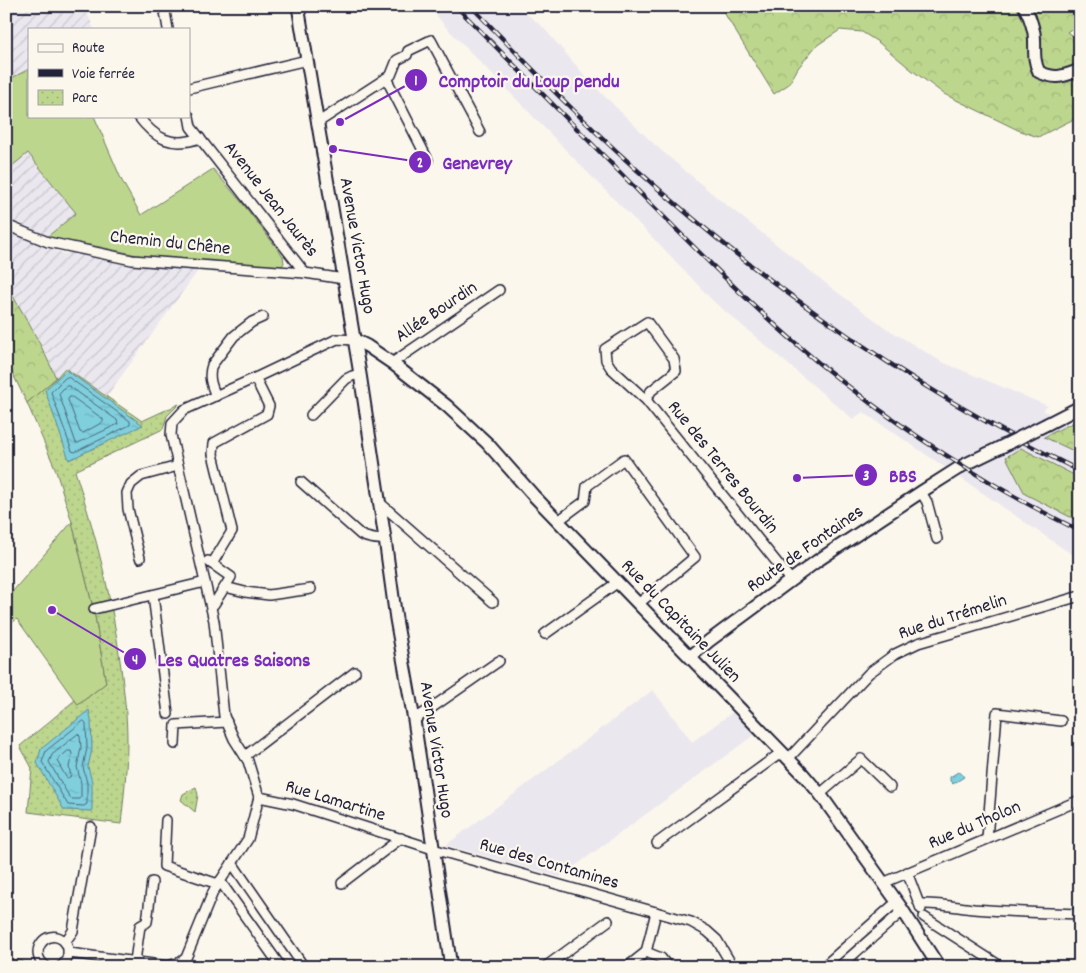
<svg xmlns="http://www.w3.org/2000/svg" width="1086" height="973" viewBox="0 0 1086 973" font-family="Dekko,sans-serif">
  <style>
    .built { fill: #ebe7ee }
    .industrial { fill: url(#industrial-furrows) }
    .green { fill: #bdd68d; stroke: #707c64 }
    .forest { fill: url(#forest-crowns); stroke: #707c64 }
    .park { fill: url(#park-dots); stroke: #707c64 }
    .water { fill: url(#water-ripples); stroke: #5a8a9c }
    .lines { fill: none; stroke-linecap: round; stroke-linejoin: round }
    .shore { stroke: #48677c; stroke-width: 1 }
    .minor-casing { stroke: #22223b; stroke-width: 12 }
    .tertiary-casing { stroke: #22223b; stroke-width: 15 }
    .minor { stroke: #fbf7ec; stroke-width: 9 }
    .tertiary { stroke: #fbf7ec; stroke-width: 11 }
    .rail-casing { stroke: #22223b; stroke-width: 4.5 }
    .rail { stroke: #fbf7ec; stroke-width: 2.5; stroke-dasharray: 8; stroke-linecap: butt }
    .tertiary-bridge-casing { stroke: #22223b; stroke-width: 15; stroke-linecap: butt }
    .tertiary-bridge { stroke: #fbf7ec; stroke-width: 11 }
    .labels { text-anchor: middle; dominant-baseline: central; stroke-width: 4.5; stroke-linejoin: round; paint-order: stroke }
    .street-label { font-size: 19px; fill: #22223b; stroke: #fbf7ec }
    .leader { fill: none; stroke: #7b2cbf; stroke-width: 2 }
    .callout-dot { fill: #7b2cbf; stroke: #fbf7ec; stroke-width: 2 }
    .mark-label { font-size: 15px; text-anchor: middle; font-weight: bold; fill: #fff }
    .callout-label { font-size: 20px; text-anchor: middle; font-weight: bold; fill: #7b2cbf; stroke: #fbf7ec; stroke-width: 4.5; stroke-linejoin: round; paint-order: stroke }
  </style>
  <defs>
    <pattern id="industrial-furrows" width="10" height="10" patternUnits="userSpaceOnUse" patternTransform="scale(1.25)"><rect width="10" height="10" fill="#ebe7ee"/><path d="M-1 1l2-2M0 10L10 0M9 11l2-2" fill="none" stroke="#c9c6cd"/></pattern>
    <pattern id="forest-crowns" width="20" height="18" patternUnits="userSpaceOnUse" patternTransform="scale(1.25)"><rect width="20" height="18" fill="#bdd68d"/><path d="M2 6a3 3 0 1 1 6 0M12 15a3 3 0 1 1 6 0" fill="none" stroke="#a2b77b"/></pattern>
    <pattern id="park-dots" width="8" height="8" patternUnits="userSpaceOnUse" patternTransform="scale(1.25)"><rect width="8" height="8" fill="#bdd68d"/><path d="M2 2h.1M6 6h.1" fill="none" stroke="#a2b77b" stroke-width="1.8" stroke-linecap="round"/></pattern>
    <pattern id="water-ripples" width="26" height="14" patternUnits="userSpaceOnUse" patternTransform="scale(1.25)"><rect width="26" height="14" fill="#80cfdd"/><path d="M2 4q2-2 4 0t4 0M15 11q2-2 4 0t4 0" fill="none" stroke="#6eb1bf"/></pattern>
  </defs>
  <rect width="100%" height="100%" fill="#fbf7ec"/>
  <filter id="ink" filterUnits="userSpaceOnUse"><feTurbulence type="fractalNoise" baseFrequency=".02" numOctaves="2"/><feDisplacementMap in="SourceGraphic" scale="10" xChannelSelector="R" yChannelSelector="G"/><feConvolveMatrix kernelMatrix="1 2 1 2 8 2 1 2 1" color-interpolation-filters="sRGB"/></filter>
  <g filter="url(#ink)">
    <!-- built -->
    <g class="built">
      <path d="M429 6H516L542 26 593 85 656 146 715 196 833 289 886 328 942 362 1048 406 1043 410 1080 431V560L949 470 863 412 853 419 713 301 666 251 594 179 444 25Z"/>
      <path d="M653 690 692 742 733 712 754 735 560 877 446 845Z"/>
    </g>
    <!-- industrial -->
    <g class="industrial">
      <path d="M6 6H84L94 29H29V69L6 81Z"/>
      <path d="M27 153 76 213 47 237 40 245 65 254 75 252 126 263 200 268 106 397 65 369 56 378 47 357 31 326 6 285V171Z"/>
    </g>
    <!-- green -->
    <g class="green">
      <path d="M29 69V116H94L122 181 141 215 213 169 243 204 283 256 284 263 281 267 146 257 100 247 47 237 76 213 28 153 6 171V81Z"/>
      <path d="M72 522 95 616 106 683 78 705 17 619 6 627V597L7 598Z"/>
      <path d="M6 958 23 961 22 967H6Z"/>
    </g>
    <!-- forest -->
    <g class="forest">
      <path d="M720 6H1080V23L1067 32 1080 41V116L1038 137 1018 130 944 94 913 71 878 42 862 32 840 30 816 46 798 68 789 84 774 94Z"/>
      <path d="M6 285C25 315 42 346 56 378L27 403 6 360Z"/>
      <path d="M1080 419V454L1044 437Z"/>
      <path d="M1021 448 1080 478V522L1025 494 1006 457Z"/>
    </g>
    <!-- park -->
    <g class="park">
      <path d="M65 368 142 421 179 404 167 416 163 429 75 471C96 535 113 601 121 668 124 692 127 716 127 740 127 768 124 797 121 824L28 812 32 768 20 746 75 700 78 705 106 683 95 616 72 522 55 468 27 403 56 378Z"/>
      <path d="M196 787 198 795 195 812 181 800 183 794Z"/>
    </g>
    <!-- water -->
    <g class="water">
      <path d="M66 370 143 425 69 460 45 390Z"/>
      <path d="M89 710 91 720 92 749 88 767 92 782V811L64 810 37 763 41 749Z"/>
      <path d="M958 772 961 773 964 777 953 784 950 781V777Z"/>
    </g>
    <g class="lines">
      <!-- shore -->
      <g class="shore">
        <path d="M68 377 130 421V425L75 452 72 451 51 392 65 378Z"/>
        <path d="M66 386H69L117 420 118 424 78 443H76L59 394Z"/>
        <path d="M70 397H72L103 419V422L83 433 80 432 68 400Z"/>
        <path d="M84 721 86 723 87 748 83 767 87 783V804L84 806 68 805 42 762 46 751Z"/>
        <path d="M78 734 80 736 81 748 77 767 81 783V797L79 799H72L70 798 49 762 52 755Z"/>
        <path d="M68 751H71L72 754 69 767 71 776 68 778 66 777 57 761Z"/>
      </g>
      <defs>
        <g id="minor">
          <path d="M164 6 168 29"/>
          <path d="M386 78 428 160"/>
          <path d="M189 88 307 60"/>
          <path d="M138 116C155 139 172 148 200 138"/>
          <path d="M189 116 191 127 305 273 344 279"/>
          <path d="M317 123 391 75 397 60 407 55 408 51 431 40 480 132"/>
          <path d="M6 225 48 242 132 260 305 273"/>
          <path d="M392 363 499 290"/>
          <path d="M216 396C211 385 208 376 212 365L234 336 252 322 263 317"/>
          <path d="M646 400 611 368 606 360 605 349 647 322 674 359 676 371 651 391 646 400 791 580"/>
          <path d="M311 415 346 379 352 376 360 374"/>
          <path d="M301 482 361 535C370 539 376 540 385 539"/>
          <path d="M921 492 927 502 937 539"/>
          <path d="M380 503 493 602"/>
          <path d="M558 521 585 501 587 486 624 459 695 557 638 604"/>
          <path d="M140 558 128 509 127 493 131 484 141 476 178 466"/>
          <path d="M208 561 231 577 214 604 211 607"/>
          <path d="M212 564 232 531 213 454 214 443 267 414 269 406 255 378"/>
          <path d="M225 587 245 592 269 595 311 589"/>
          <path d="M153 595 168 714"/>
          <path d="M94 609 205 582"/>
          <path d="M545 634 618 582"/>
          <path d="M414 720 499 661"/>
          <path d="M175 744 176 725 227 722"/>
          <path d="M245 756 355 672"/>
          <path d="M788 759 869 673 895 654 918 643 1080 596"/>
          <path d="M820 794 861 759 890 787"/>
          <path d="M259 797 293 804 433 849 691 922 707 931 717 940 733 967"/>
          <path d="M166 820 164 866 218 884"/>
          <path d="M987 839 997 713 1061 721"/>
          <path d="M657 843 782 752"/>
          <path d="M232 863 304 967"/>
          <path d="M907 872 921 909"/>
          <path d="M220 881 281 967"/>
          <path d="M342 883 401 838"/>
          <path d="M883 883 1080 800"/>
          <path d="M920 904C938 903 956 907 974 909 1009 912 1045 913 1080 914"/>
          <path d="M924 917 1002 967"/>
          <path d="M65 942 73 931 91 827"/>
          <path d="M646 952 661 958 668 967"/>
          <path d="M69 953 168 966 181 962 186 958 213 892 248 839 259 797 248 761 234 739 224 716 214 621 171 435 172 423 184 410 255 378 337 339 355 340"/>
          <path d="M135 961 140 926 147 922 152 882"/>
          <path d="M47 967C26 954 46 927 63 940 66 943 68 946 68 950 69 958 66 963 60 967"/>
          <path d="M545 967 608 921"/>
          <path d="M627 967 646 952 656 912"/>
          <path d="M823 967 892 906H900L898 915 839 967"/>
        </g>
        <g id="tertiary">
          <path d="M298 6 360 374 385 539 396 619 414 720 451 967"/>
          <path d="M1024 6C1029 14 1032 24 1034 33 1036 49 1032 57 1039 72 1057 80 1063 76 1080 70"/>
          <path d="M355 340 367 346 392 363 447 406 487 443 533 495 803 774 820 794 900 906 939 967"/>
          <path d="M1047 424 1080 407"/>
          <path d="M690 657 709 641 817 561 921 492 962 466 999 448"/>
        </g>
      </defs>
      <!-- minor casing -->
      <use href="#minor" class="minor-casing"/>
      <!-- tertiary casing -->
      <use href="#tertiary" class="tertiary-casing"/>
      <!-- minor -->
      <use href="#minor" class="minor"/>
      <!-- tertiary -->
      <use href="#tertiary" class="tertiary"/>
      <defs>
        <g id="rail">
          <path d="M456 6C517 69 580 131 641 194 699 252 757 312 820 364 900 429 987 485 1080 531"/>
          <path d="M471 6C525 62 579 118 636 169 769 289 919 392 1080 471"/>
        </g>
      </defs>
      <!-- rail casing -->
      <use href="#rail" class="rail-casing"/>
      <!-- rail -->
      <use href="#rail" class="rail"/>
      <defs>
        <path id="tertiary-bridge" d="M999 448 1047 424"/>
      </defs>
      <!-- tertiary-bridge casing -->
      <use href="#tertiary-bridge" class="tertiary-bridge-casing"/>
      <!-- tertiary-bridge -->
      <use href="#tertiary-bridge" class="tertiary-bridge"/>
    </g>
  </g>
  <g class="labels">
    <!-- street labels -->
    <g class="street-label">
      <text transform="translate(270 200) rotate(52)">Avenue Jean Jaurès</text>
      <text transform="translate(170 244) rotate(6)">Chemin du Chêne</text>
      <text transform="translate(356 246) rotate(80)">Avenue Victor Hugo</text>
      <text transform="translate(437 313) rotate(-34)">Allée Bourdin</text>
      <text transform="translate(722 468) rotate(51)">Rue des Terres Bourdin</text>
      <text transform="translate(806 550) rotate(-35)">Route de Fontaines</text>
      <text transform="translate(953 618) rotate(-18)">Rue du Trémelin</text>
      <text transform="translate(680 622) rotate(46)">Rue du Capitaine Julien</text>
      <text transform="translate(435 750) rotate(81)">Avenue Victor Hugo</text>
      <text transform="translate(335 802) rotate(17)">Rue Lamartine</text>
      <text transform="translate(975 826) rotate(-23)">Rue du Tholon</text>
      <text transform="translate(549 865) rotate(16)">Rue des Contamines</text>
    </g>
  </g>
  <!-- callouts -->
  <path class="leader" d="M340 122L416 80M333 149L420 162M797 478L866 475M52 610L135 659"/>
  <g class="callout-dot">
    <circle cx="340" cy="122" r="5"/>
    <circle cx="333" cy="149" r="5"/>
    <circle cx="797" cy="478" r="5"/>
    <circle cx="52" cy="610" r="5"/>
    <circle cx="416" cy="80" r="12"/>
    <circle cx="420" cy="162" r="12"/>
    <circle cx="866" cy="475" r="12"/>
    <circle cx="135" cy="659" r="12"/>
  </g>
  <g class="mark-label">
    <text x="416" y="85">1</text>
    <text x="420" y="167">2</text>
    <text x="866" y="480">3</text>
    <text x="135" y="664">4</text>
  </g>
  <g class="callout-label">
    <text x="529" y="87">Comptoir du Loup pendu</text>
    <text x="477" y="169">Genevrey</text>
    <text x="903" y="482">BBS</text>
    <text x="234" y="666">Les Quatres Saisons</text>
  </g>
  <!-- margin -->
  <rect width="1086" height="973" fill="none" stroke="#fbf7ec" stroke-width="25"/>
  <rect x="12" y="12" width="1061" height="948" fill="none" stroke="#22223b" stroke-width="2" filter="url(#ink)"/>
  <!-- legend -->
  <rect x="28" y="28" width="162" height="90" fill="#fbf7ec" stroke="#a4a2a5"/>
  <rect x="38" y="44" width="25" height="8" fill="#fbf7ec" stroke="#a4a2a5"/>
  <text x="72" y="52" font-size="15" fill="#22223b">Route</text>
  <rect x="38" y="69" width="25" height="8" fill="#22223b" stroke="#a4a2a5"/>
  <text x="72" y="78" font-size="15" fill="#22223b">Voie ferrée</text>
  <rect x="38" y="90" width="25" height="15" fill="url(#park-dots)" stroke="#a4a2a5"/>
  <text x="72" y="102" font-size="15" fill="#22223b">Parc</text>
</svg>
